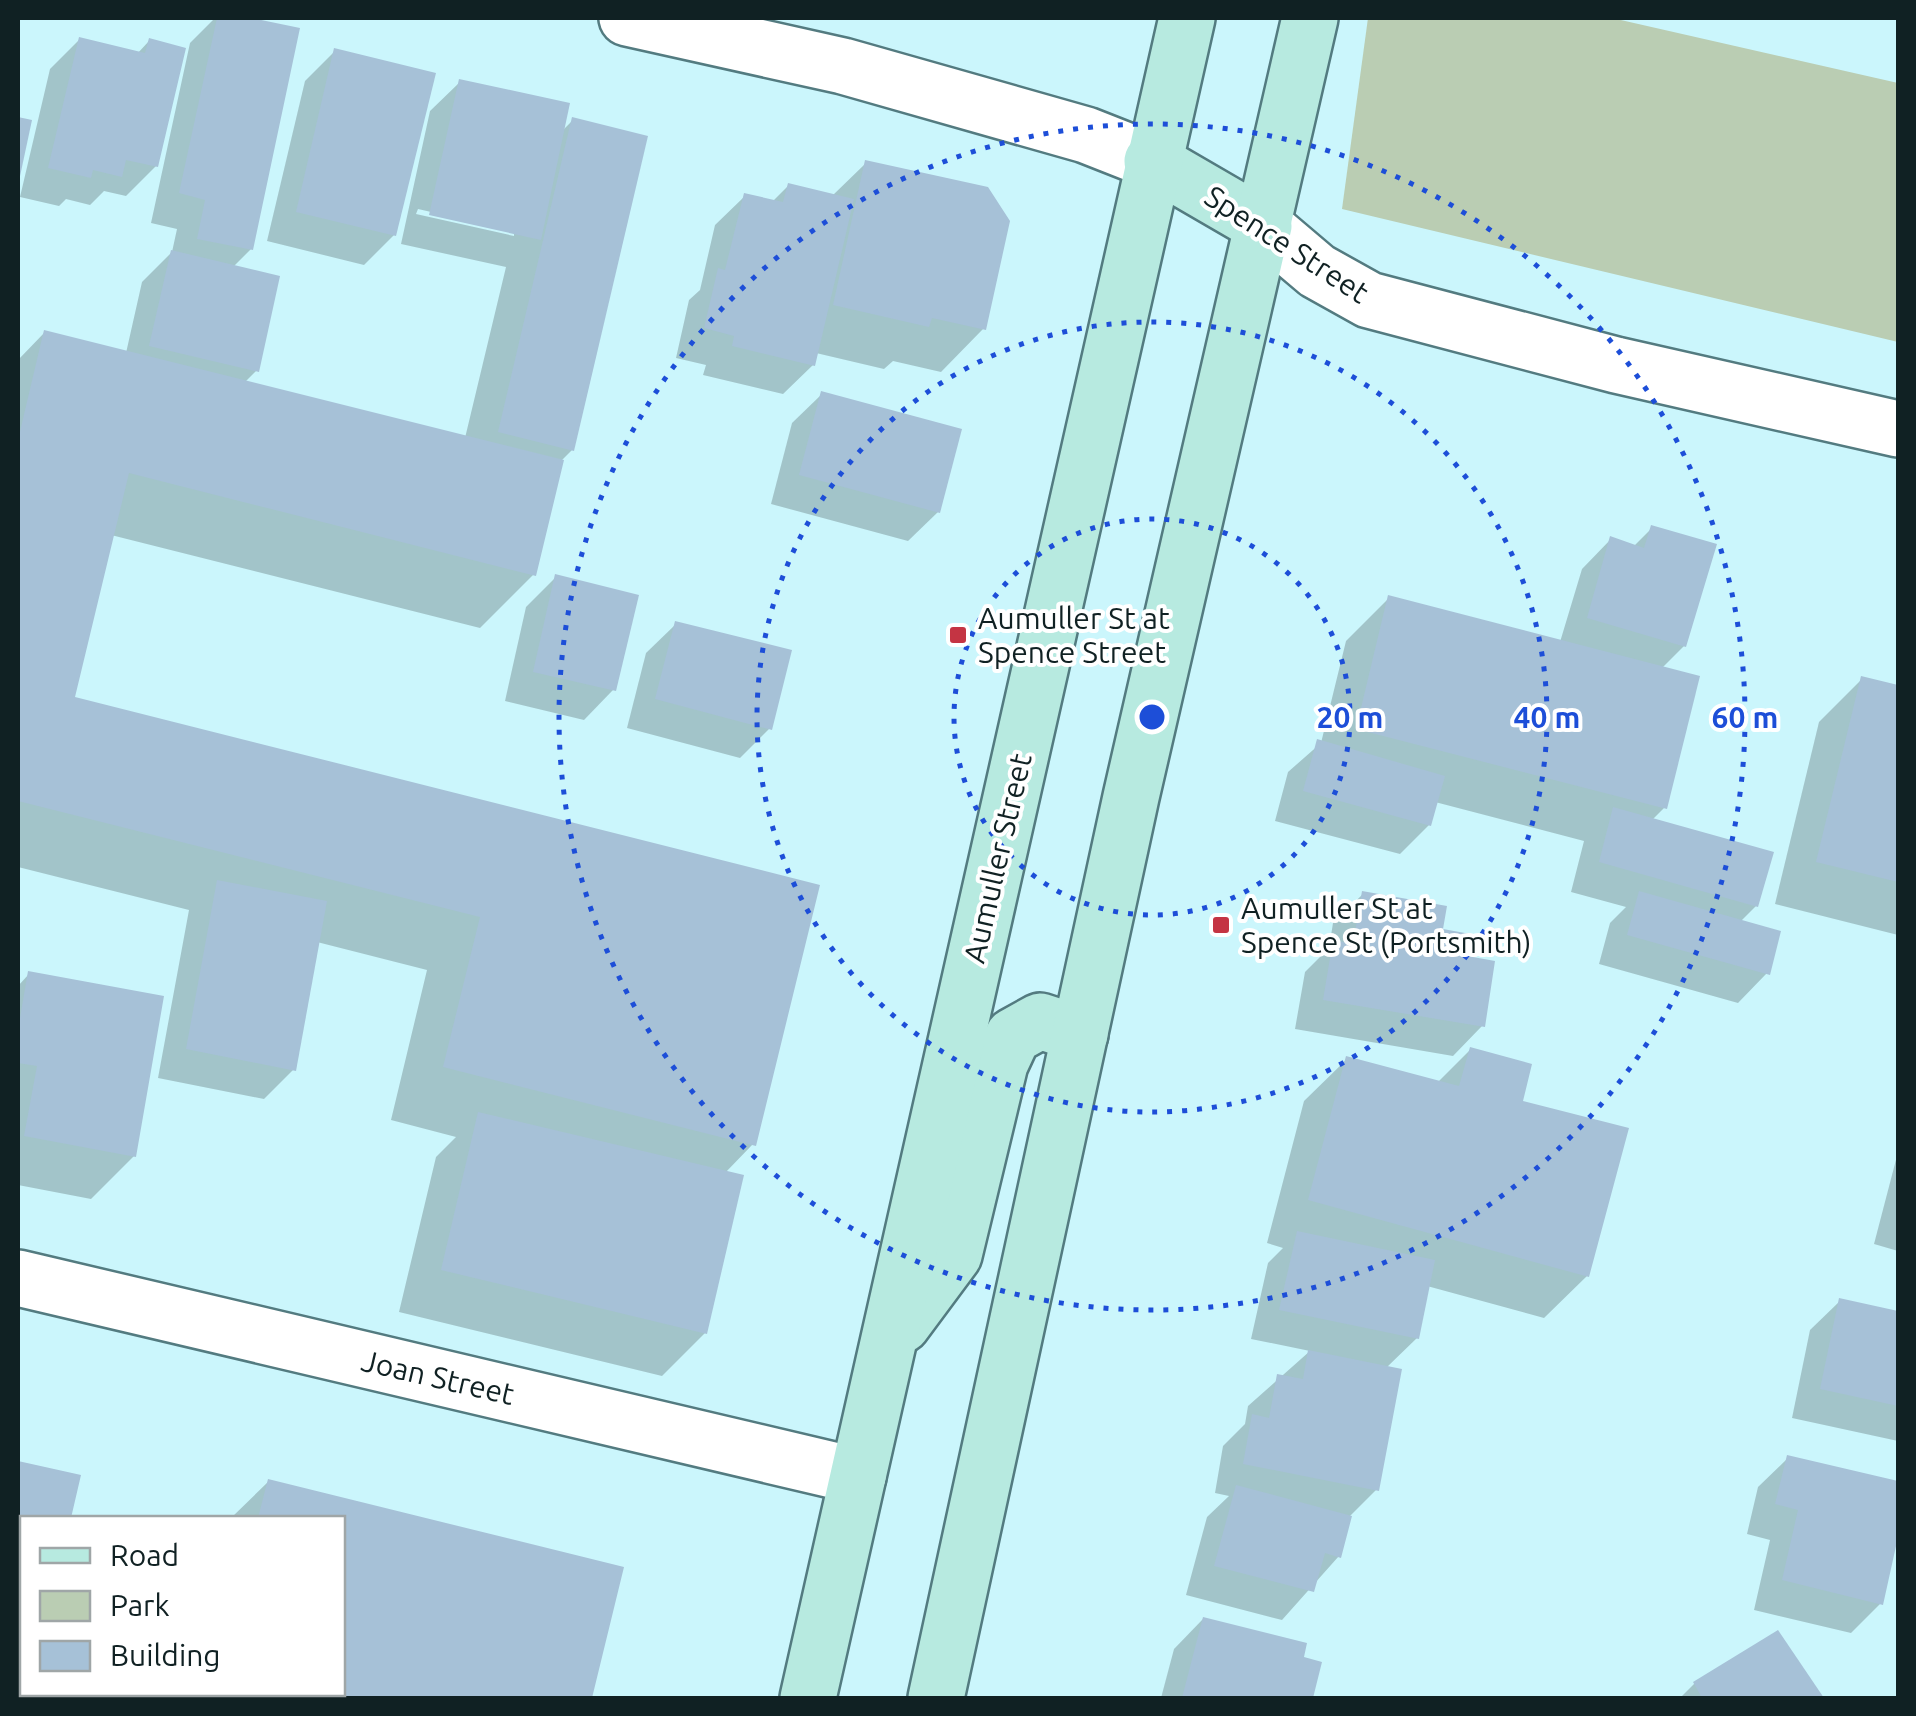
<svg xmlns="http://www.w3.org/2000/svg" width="1916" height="1716" viewBox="0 0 1916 1716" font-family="Ubuntu,sans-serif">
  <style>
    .green { fill: #bacdb3 }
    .shadow { fill: #0003; fill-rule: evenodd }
    .building { fill: #a6c1d7 }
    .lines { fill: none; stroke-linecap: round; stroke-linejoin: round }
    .minor-casing { stroke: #537b80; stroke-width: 60 }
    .tertiary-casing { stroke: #537b80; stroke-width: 60 }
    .secondary-casing { stroke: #537b80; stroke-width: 60 }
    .minor { stroke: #fff; stroke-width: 55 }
    .tertiary { stroke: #fff; stroke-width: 55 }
    .secondary { stroke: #b7eae0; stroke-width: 55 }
    .ring { fill: none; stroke: #1d4ed8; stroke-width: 5; stroke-dasharray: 5 10 }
    .poi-dot { fill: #c43443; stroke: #fff; stroke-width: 4 }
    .labels { text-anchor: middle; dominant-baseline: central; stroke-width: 8; stroke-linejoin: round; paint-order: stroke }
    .street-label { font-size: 30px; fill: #102123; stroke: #fff }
    .poi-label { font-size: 30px; fill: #102123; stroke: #fff; text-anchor: start }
    .centre { fill: #1d4ed8; stroke: #fff; stroke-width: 5 }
    .ring-label { font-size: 30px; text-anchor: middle; font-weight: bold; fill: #1d4ed8; stroke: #fff; stroke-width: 8; stroke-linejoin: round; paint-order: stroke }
  </style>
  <rect width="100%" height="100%" fill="#cbf6fc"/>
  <!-- green -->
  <path class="green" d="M1368 18H1612L1898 83V342L1342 209Z"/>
  <!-- shadow -->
  <g class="shadow">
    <path d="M215 18H239L297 30 251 249 233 267 257 370 245 382 465 438 506 267 401 244 430 111 460 82 561 132 573 120 572 450 562 460 534 574 480 628 111 535 72 699 817 887 753 1144 725 1173 705 1333 662 1376 399 1312 436 1157 456 1137 391 1120 427 970 317 942 294 1069 264 1099 158 1078 189 910 18 867V360L45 332 126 353 142 282 172 252 177 229 151 223 190 43ZM418 209 514 231V236L416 214Z"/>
    <path d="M80 39 137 54 149 41 156 166 126 196 104 191 90 205 66 199 59 206 20 197 50 69Z"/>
    <path d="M335 51 394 235 364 265 267 241 305 81Z"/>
    <path d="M866 163 983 329 941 372 893 361 884 369 816 353 813 365 783 394 703 375 706 365 676 358 689 300 700 290 715 225 745 196 772 202 788 186 832 196Z"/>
    <path d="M822 394 938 512 908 541 771 504 792 423Z"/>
    <path d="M1652 528 1684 646 1661 669 1664 808 1652 820 1756 906 1740 922 1767 973 1738 1003 1599 964 1610 923 1626 907 1571 892 1584 841 1435 802 1429 825 1400 854 1275 821 1288 772 1321 743 1346 641 1389 598 1560 642 1582 569 1611 539 1633 547Z"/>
    <path d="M556 577 613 690 584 720 505 701 526 607Z"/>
    <path d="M676 624 770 728 740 758 627 728 646 653Z"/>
    <path d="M1862 679 1898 688V935L1775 904 1819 722Z"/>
    <path d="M1363 894 1440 931 1470 959 1482 1026 1453 1056 1295 1029 1305 972 1329 948 1333 923Z"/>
    <path d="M29 974 134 1156 91 1199 18 1185V986Z"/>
    <path d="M1470 1050 1520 1102 1587 1276 1544 1318 1427 1286 1417 1338 1386 1368 1377 1489 1349 1517 1339 1556 1282 1620 1186 1595 1207 1517 1229 1496 1215 1493 1223 1446 1245 1424 1248 1406 1310 1351 1251 1339 1268 1263 1283 1248 1267 1243 1304 1101 1347 1059 1437 1083Z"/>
    <path d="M1898 1152V1251L1874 1244Z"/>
    <path d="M1840 1301 1898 1314V1441L1792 1418 1810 1330Z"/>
    <path d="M1788 1458 1898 1484V1526L1881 1603 1851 1633 1754 1610 1770 1540 1747 1534 1758 1487Z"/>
    <path d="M18 1463 78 1477 68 1518H22V1694H29L27 1698H18Z"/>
    <path d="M269 1481 621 1568 590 1698H175L176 1694H342V1518H231Z"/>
    <path d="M1203 1619 1319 1664 1310 1698H1161L1174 1649Z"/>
    <path d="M1777 1634 1821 1698H1680L1694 1684Z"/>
  </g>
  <!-- building -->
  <g class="building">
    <path d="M217 18H251L300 28 253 250 197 239 205 200 179 193Z"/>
    <path d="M79 37 145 53 149 38 186 48 158 167 126 160 122 177 93 170 91 178 48 168Z"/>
    <path d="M334 48 436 73 396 236 296 212Z"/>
    <path d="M459 79 570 103 541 240 429 215Z"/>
    <path d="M18 117 32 120 19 181H18Z"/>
    <path d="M572 117 648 136 574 451 498 432Z"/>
    <path d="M865 160 988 187 1010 221 986 330 932 318 929 327 833 305Z"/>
    <path d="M788 183 854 199 815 366 732 346 734 336 704 328 718 268 725 270 744 193 783 202Z"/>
    <path d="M171 250 280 276 259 372 149 346Z"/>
    <path d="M44 330 564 460 536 576 129 473 75 697 820 885 756 1146 443 1067 480 917 18 801V440Z"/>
    <path d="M821 391 962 429 940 513 799 475Z"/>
    <path d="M1651 525 1717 544 1686 647 1587 618 1610 536 1644 548Z"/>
    <path d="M555 574 639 595 616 691 533 672Z"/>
    <path d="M1388 595 1700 676 1667 809 1356 729Z"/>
    <path d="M675 621 792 650 772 730 655 699Z"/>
    <path d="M1861 676 1898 685V882L1816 862Z"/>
    <path d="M1317 739 1445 776 1431 826 1303 791Z"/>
    <path d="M1613 807 1774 852 1758 907 1599 862Z"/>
    <path d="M217 880 327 901 296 1071 186 1049Z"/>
    <path d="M1362 891 1447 906 1443 929 1476 935 1473 957 1495 961 1485 1027 1323 1000 1333 940 1353 944Z"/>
    <path d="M1639 891 1781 931 1770 975 1627 935Z"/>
    <path d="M28 971 164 996 136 1157 24 1136 37 1066 18 1063V1030Z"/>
    <path d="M1470 1047 1532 1064 1523 1101 1629 1128 1589 1277 1308 1200 1346 1056 1459 1086Z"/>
    <path d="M478 1112 744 1175 707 1334 441 1270Z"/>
    <path d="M1297 1231 1435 1260 1419 1339 1279 1310Z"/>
    <path d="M1839 1298 1898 1311V1406L1820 1389Z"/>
    <path d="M1308 1350 1402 1369 1379 1491 1243 1464 1252 1414 1269 1418 1277 1374 1303 1379Z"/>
    <path d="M1787 1455 1898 1481V1537L1883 1605 1782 1580 1798 1510 1775 1504Z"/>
    <path d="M18 1461 81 1475 71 1518H22V1694H31L30 1698H18Z"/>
    <path d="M268 1479 624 1567 592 1698H214L216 1694H342V1518H258Z"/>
    <path d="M1236 1485 1352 1516 1341 1558 1325 1553 1314 1592 1214 1566Z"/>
    <path d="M1203 1617 1307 1643 1304 1657 1322 1662 1313 1698H1182Z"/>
    <path d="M1778 1630 1824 1698H1702L1693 1682Z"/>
  </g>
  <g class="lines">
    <defs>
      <path id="minor" d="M18 1278 858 1476"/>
      <g id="tertiary">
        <path d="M627 18 843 66 1086 135 1152 161"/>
        <path d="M1264 226 1317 271 1369 300 1616 365 1898 429"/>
      </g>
      <g id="secondary">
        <path d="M1152 161 1264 226"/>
        <path d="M902 1325 954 1255 1000 1064 1013 1036 1040 1021 1080 1034"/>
        <path d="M808 1698 1187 18"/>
        <path d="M936 1698 1131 797 1310 18"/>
      </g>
    </defs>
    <!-- minor casing -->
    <use href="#minor" class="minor-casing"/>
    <!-- tertiary casing -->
    <use href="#tertiary" class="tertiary-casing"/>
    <!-- secondary casing -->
    <use href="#secondary" class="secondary-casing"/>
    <!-- minor -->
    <use href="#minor" class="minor"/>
    <!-- tertiary -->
    <use href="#tertiary" class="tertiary"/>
    <!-- secondary -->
    <use href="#secondary" class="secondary"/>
  </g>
  <!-- distance rings -->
  <g class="ring">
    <circle cx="1152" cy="717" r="198"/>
    <circle cx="1152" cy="717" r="395"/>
    <circle cx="1152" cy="717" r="593"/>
  </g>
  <!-- markers -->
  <g class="poi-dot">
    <rect x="948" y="625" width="20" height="20" rx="5"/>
    <rect x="1211" y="915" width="20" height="20" rx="5"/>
  </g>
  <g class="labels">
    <!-- street labels -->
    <g class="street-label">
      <text transform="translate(1287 244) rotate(33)">Spence Street</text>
      <text transform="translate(997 858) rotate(-77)">Aumuller Street</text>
      <text transform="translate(438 1377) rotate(13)">Joan Street</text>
    </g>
    <!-- poi labels -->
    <g class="poi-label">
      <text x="978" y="618">Aumuller St at<tspan x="978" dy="34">Spence Street</tspan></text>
      <text x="1241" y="908">Aumuller St at<tspan x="1241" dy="34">Spence St (Portsmith)</tspan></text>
    </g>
  </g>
  <circle cx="1152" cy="717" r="15" class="centre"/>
  <g class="ring-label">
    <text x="1350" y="728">20 m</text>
    <text x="1547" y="728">40 m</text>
    <text x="1745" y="728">60 m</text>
  </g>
  <!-- border -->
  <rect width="1916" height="1716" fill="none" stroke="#102123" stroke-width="40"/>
  <!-- legend -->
  <rect x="20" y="1516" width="325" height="180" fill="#ffffff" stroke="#9fa6a7" stroke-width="2.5"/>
  <rect x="40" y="1548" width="50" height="15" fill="#b7eae0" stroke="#9fa6a7" stroke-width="2.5"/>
  <text x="110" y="1566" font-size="30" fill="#102123">Road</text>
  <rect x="40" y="1591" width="50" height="30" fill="#bacdb3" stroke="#9fa6a7" stroke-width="2.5"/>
  <text x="110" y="1616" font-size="30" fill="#102123">Park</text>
  <rect x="40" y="1641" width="50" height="30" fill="#a6c1d7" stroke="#9fa6a7" stroke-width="2.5"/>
  <text x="110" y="1666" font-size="30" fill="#102123">Building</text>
</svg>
